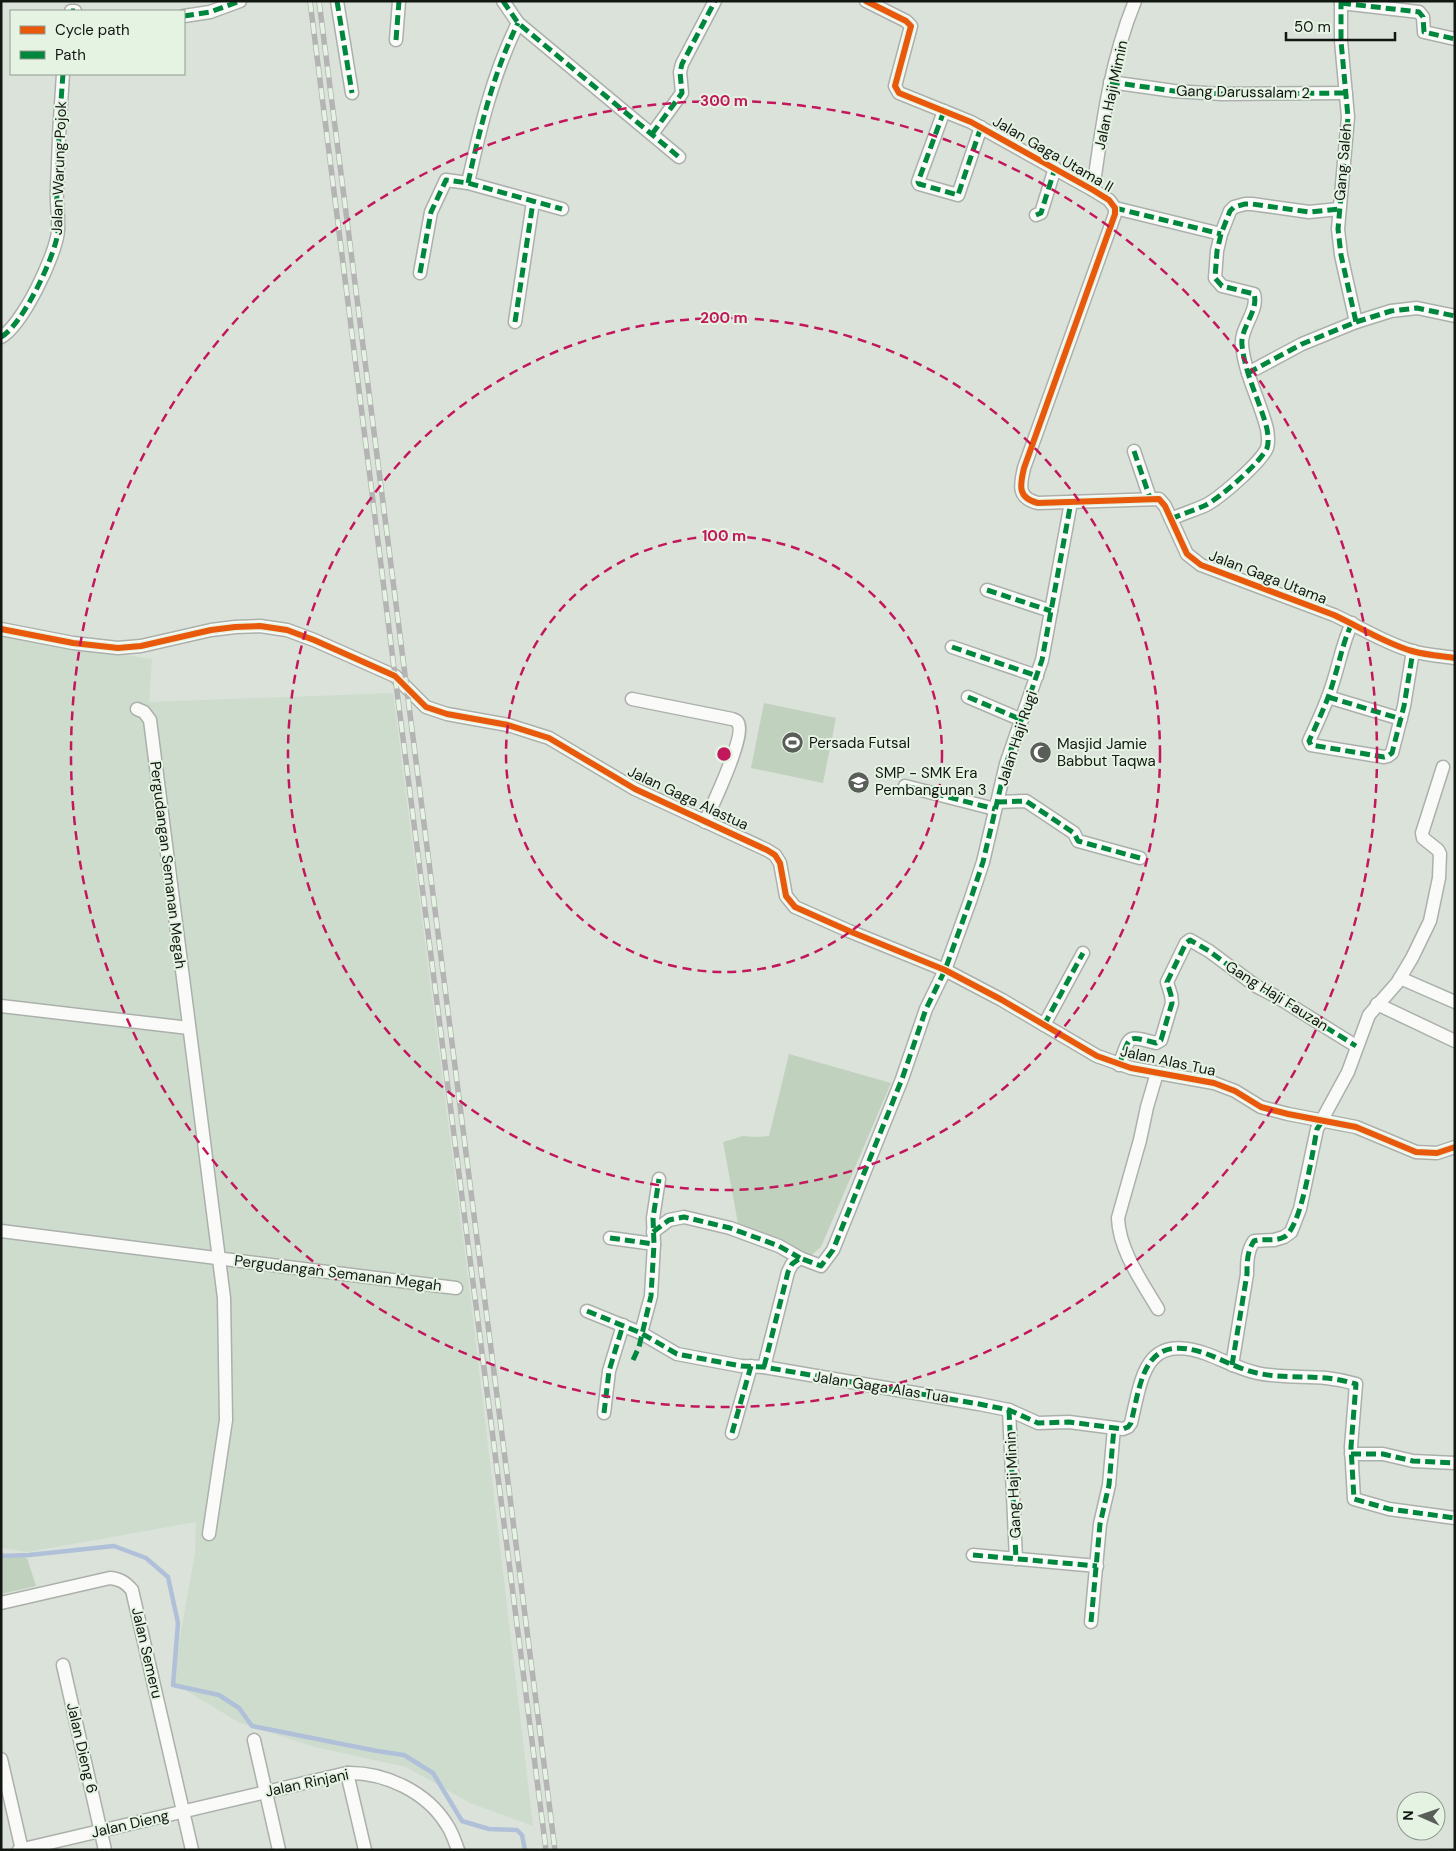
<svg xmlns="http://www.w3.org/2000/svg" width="1456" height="1851" viewBox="0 0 1456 1851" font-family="'DM Sans',sans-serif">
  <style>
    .built { fill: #cedccd }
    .green { fill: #c0d2be }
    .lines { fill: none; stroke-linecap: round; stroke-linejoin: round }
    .stream { stroke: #b0c0d9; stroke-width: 4.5 }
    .street-casing { stroke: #abb0ab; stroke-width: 15 }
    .street { stroke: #fafbf9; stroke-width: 12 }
    .rail-casing { stroke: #b3b4b3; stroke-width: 5.5 }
    .rail { stroke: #e5f3e3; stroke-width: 4; stroke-dasharray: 11; stroke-linecap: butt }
    .quiet { stroke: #00873e; stroke-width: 5; stroke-dasharray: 10 5; stroke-linecap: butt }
    .cycleway-casing { stroke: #e5f3e3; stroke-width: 9 }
    .cycleway { stroke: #e8590c; stroke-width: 6 }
    .ring { fill: none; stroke: #c2185b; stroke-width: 2.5; stroke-dasharray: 9 6 }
    .labels { text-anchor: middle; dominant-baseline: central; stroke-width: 4; stroke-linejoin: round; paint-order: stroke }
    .street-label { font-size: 15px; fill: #131712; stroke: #e5f3e3 }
    .poi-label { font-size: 15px; fill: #131712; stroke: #e5f3e3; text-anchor: start }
    .centre { fill: #c2185b; stroke: #e5f3e3; stroke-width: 2.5 }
    .ring-label { font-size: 15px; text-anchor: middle; font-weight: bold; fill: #c2185b; stroke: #e5f3e3; stroke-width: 4; stroke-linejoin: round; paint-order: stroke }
  </style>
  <rect width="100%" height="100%" fill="#dbe2da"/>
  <!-- built -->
  <path class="built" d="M1 632 96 651 152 659 149 702 393 693 470 1293 533 1826 470 1803 406 1767 315 1747 240 1723 172 1682 195 1553 196 1522 28 1552 1 1548Z"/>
  <!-- green -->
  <g class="green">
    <path d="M764 703 836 718 823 783 751 768Z"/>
    <path d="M789 1054 891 1083 821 1247 809 1257 793 1256 741 1240 723 1142 743 1136 756 1137 769 1136Z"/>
    <path d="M1 1553 27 1558 36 1586 1 1594Z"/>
  </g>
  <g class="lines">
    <!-- stream -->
    <path class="stream" d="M1 1556 29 1555 114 1546 146 1558 168 1577 178 1623 173 1685 219 1695 239 1708 252 1726 377 1751 404 1755 433 1773 462 1821 489 1829 517 1830 522 1835 525 1850"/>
    <defs>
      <g id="street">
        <path d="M337 1 352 93"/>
        <path d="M503 1 518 23 679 157"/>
        <path d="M866 1 906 21 911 26 895 86 899 93 971 122 1093 190 1109 200 1115 208V214L1024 468C1020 485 1017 498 1038 503L1159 499 1165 506 1187 554 1201 565 1334 615C1360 627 1384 643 1412 651 1426 655 1441 656 1455 658"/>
        <path d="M1341 3 1419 12 1423 17 1424 32 1455 39"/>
        <path d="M71 11H75"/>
        <path d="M184 16 210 12 240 1"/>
        <path d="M396 40 399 1"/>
        <path d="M1110 82 1174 91 1222 94 1346 93"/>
        <path d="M944 111 918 182 919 184 958 195 981 127"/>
        <path d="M652 134 682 93 680 72 682 64 715 1"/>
        <path d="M468 183C480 128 493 74 518 23"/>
        <path d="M1093 190C1102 126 1110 62 1135 1"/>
        <path d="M1115 208 1221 234"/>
        <path d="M1036 215 1041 213 1055 168"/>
        <path d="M420 273 431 212 446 180 468 183 562 209"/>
        <path d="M515 322 533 202"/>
        <path d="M1356 322 1391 311 1417 308 1455 316"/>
        <path d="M1 337C22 326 56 255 58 231 59 217 56 202 57 189 58 150 60 112 63 74"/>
        <path d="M1248 373 1302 344 1356 322 1341 255 1338 229 1348 117 1341 41V1"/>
        <path d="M1134 451 1150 498"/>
        <path d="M1171 519C1182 514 1195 510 1206 505 1221 497 1261 462 1267 448 1269 442 1268 435 1267 429 1260 401 1245 375 1242 345 1240 328 1259 311 1254 294L1222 286 1215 278 1217 251 1221 234 1230 211 1234 207 1245 204H1252L1309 212 1339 209"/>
        <path d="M987 590 1051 611"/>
        <path d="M1352 623C1343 642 1340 660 1334 679 1328 701 1318 721 1309 741L1311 745 1384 757 1388 756 1392 753 1404 706 1413 651"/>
        <path d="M1 629 73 643 118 648 141 646 211 630 235 627 260 626 287 630 314 640 395 676 426 707 447 714 508 725 549 738 635 789 767 850 775 855 780 863 786 896 795 907 849 931 945 970 1002 1000 1097 1056 1131 1068 1214 1083 1235 1091 1261 1107 1288 1114 1356 1127 1416 1152 1437 1153 1455 1147"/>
        <path d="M952 647 1037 676"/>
        <path d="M968 697 1022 720"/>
        <path d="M1328 697 1401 719"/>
        <path d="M632 699 732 719C734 720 737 720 738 723 746 735 712 806 705 822"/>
        <path d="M137 709 144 712 150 720 224 1298 226 1420 209 1534"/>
        <path d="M905 786 995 809"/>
        <path d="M997 802 1026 801 1074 833 1078 841 1140 858"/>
        <path d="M1400 978 1455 1002"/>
        <path d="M1377 1004 1455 1041"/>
        <path d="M1 1006 189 1028"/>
        <path d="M1044 1025 1083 953"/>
        <path d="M1119 1065C1131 1035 1125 1035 1156 1043L1161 1040 1172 1003 1171 995 1167 982 1186 943 1190 940 1209 951 1256 986 1277 997 1356 1046"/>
        <path d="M1157 1073 1147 1107 1140 1140 1118 1218C1119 1250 1142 1282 1158 1309"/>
        <path d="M1 1231 456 1288"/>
        <path d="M653 1232 669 1220 684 1217 730 1228 779 1246 800 1258"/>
        <path d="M610 1238 654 1244"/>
        <path d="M587 1311 641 1333 677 1354 741 1366 764 1367 979 1404 1009 1410 1038 1423 1069 1422 1123 1429 1128 1427 1131 1423C1142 1376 1145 1332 1207 1354 1223 1360 1239 1369 1257 1373 1279 1378 1303 1376 1326 1378 1336 1379 1346 1381 1356 1384L1351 1447 1354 1499 1389 1509 1455 1518"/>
        <path d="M641 1333 651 1296 654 1244 653 1218 659 1179"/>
        <path d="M1232 1365 1247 1274C1247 1263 1247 1251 1254 1241L1274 1240 1284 1237 1291 1232 1300 1209 1317 1129 1348 1072 1369 1015 1397 983 1412 958 1430 921 1439 878 1440 854 1438 850 1423 838 1422 833 1443 767"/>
        <path d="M764 1367 788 1272 792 1264 800 1258 821 1266 833 1250 902 1079 926 1009 945 970 970 901 983 862 1006 764 1042 660 1071 502"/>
        <path d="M1009 1410 1016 1559"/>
        <path d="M604 1413 609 1371 623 1325"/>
        <path d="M732 1433 751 1366"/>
        <path d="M1351 1454H1383L1413 1461 1455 1463"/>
        <path d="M973 1555 1097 1566"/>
        <path d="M1 1603 110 1578C120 1579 125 1582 132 1590L192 1850"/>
        <path d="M1091 1622 1100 1524 1109 1485 1114 1428"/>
        <path d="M63 1665 105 1850"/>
        <path d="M254 1740 279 1850"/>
        <path d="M1 1759 22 1850"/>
        <path d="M347 1773 365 1850"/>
        <path d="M19 1850 347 1773C385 1772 427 1792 447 1825 452 1832 455 1842 458 1850"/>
      </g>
    </defs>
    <!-- street casing -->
    <use href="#street" class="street-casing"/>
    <!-- street -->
    <use href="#street" class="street"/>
    <defs>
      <g id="rail">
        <path d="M310 1 395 676 546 1850"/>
        <path d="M319 1 555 1850"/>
      </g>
    </defs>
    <!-- rail casing -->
    <use href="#rail" class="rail-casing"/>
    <!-- rail -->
    <use href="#rail" class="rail"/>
    <!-- quiet -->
    <g class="quiet">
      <path d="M337 1 352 93"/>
      <path d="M503 1 518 23 679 157"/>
      <path d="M1341 3 1419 12 1423 17 1424 32 1455 39"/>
      <path d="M71 11H75"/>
      <path d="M184 16 210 12 240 1"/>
      <path d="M396 40 399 1"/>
      <path d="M1110 82 1174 91 1222 94 1346 93"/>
      <path d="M944 111 918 182 919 184 958 195 981 127"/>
      <path d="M652 134 682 93 680 72 682 64 715 1"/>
      <path d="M468 183C480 128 493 74 518 23"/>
      <path d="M1115 208 1221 234"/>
      <path d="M1036 215 1041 213 1055 168"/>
      <path d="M420 273 431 212 446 180 468 183 562 209"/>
      <path d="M515 322 533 202"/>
      <path d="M1356 322 1391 311 1417 308 1455 316"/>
      <path d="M1 337C22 326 56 255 58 231 59 217 56 202 57 189 58 150 60 112 63 74"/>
      <path d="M1248 373 1302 344 1356 322 1341 255 1338 229 1348 117 1341 41V1"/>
      <path d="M1134 451 1150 498"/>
      <path d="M1171 519C1182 514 1195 510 1206 505 1221 497 1261 462 1267 448 1269 442 1268 435 1267 429 1260 401 1245 375 1242 345 1240 328 1259 311 1254 294L1222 286 1215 278 1217 251 1221 234 1230 211 1234 207 1245 204H1252L1309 212 1339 209"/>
      <path d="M987 590 1051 611"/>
      <path d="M1352 623C1343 642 1340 660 1334 679 1328 701 1318 721 1309 741L1311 745 1384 757 1388 756 1392 753 1404 706 1413 651"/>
      <path d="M952 647 1037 676"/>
      <path d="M968 697 1022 720"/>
      <path d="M1328 697 1401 719"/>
      <path d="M905 786 995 809"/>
      <path d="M997 802 1026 801 1074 833 1078 841 1140 858"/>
      <path d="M1044 1025 1083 953"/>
      <path d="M1119 1065C1131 1035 1125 1035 1156 1043L1161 1040 1172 1003 1171 995 1167 982 1186 943 1190 940 1209 951 1256 986 1277 997 1356 1046"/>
      <path d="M653 1232 669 1220 684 1217 730 1228 779 1246 800 1258"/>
      <path d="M610 1238 654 1244"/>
      <path d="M587 1311 641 1333 677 1354 741 1366 764 1367 979 1404 1009 1410 1038 1423 1069 1422 1123 1429 1128 1427 1131 1423C1142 1376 1145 1332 1207 1354 1223 1360 1239 1369 1257 1373 1279 1378 1303 1376 1326 1378 1336 1379 1346 1381 1356 1384L1351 1447 1354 1499 1389 1509 1455 1518"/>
      <path d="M633 1360 639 1347 651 1296 654 1244 653 1218 659 1179"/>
      <path d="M1232 1365 1247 1274C1247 1263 1247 1251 1254 1241 1264 1238 1274 1242 1284 1237 1301 1229 1313 1150 1317 1129L1323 1120"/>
      <path d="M764 1367 788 1272 792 1264 800 1258 821 1266 833 1250 902 1079 926 1009 945 970 970 901 983 862 1006 764 1042 660 1071 502"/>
      <path d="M1009 1410 1016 1559"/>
      <path d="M604 1413 609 1371 623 1325"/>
      <path d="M732 1433 751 1366"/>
      <path d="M1351 1454H1383L1413 1461 1455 1463"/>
      <path d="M973 1555 1097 1566"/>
      <path d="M1091 1622 1100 1524 1109 1485 1114 1428"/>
    </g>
    <defs>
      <g id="cycleway">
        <path d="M866 1 906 21 911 26 895 86 899 93 971 122 1093 190 1109 200 1115 208V214L1024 468C1020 485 1017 498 1038 503L1159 499 1165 506 1187 554 1201 565 1334 615C1360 627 1384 643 1412 651 1426 655 1441 656 1455 658"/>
        <path d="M1 629 73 643 118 648 141 646 211 630 235 627 260 626 287 630 314 640 395 676 426 707 447 714 508 725 549 738 635 789 767 850 775 855 780 863 786 896 795 907 849 931 945 970 1002 1000 1097 1056 1131 1068 1214 1083 1235 1091 1261 1107 1288 1114 1356 1127 1416 1152 1437 1153 1455 1147"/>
      </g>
    </defs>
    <!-- cycleway casing -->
    <use href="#cycleway" class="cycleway-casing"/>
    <!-- cycleway -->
    <use href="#cycleway" class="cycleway"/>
  </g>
  <!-- distance rings -->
  <g class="ring">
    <circle cx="724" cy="754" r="218"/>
    <circle cx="724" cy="754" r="436"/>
    <circle cx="724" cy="754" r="653"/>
  </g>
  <!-- icons -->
  <defs>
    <symbol id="stadium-disc" viewBox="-11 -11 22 22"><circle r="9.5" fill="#595e58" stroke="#e5f3e3"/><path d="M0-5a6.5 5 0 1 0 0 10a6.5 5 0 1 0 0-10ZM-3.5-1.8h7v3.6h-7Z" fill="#fff"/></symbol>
    <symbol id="mosque-disc" viewBox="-11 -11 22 22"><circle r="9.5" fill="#595e58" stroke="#e5f3e3"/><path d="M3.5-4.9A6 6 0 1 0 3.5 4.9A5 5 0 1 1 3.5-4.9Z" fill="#fff"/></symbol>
    <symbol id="school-disc" viewBox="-11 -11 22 22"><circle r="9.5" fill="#595e58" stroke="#e5f3e3"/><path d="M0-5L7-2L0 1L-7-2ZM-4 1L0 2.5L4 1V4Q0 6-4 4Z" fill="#fff"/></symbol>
  </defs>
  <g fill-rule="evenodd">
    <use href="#stadium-disc" x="780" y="730" width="25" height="25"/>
    <use href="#mosque-disc" x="1028" y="740" width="25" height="25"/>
    <use href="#school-disc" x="846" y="770" width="25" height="25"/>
  </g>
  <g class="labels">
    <!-- street labels -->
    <g class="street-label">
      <text transform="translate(1243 92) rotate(1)">Gang Darussalam 2</text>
      <text transform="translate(1111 95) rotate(-78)">Jalan Haji Mimin</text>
      <text transform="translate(1053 154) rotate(30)">Jalan Gaga Utama II</text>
      <text transform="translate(1343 162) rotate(-85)">Gang Saleh</text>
      <text transform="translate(59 168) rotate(-88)">Jalan Warung Pojok</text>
      <text transform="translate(1268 577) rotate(21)">Jalan Gaga Utama</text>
      <text transform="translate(1017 738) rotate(-72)">Jalan Haji Rugi</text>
      <text transform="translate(688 798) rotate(25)">Jalan Gaga Alastua</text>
      <text transform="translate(168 865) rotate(83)">Pergudangan Semanan Megah</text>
      <text transform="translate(1277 996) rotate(32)">Gang Haji Fauzan</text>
      <text transform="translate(1168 1061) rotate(12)">Jalan Alas Tua</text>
      <text transform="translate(338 1273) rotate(7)">Pergudangan Semanan Megah</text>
      <text transform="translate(881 1387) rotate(9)">Jalan Gaga Alas Tua</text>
      <text transform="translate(1013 1485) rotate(-93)">Gang Haji Minin</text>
      <text transform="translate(147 1653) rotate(77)">Jalan Semeru</text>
      <text transform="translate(82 1748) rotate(77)">Jalan Dieng 6</text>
      <text transform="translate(307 1783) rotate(-12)">Jalan Rinjani</text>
      <text transform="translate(130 1824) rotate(-13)">Jalan Dieng</text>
    </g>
    <!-- poi labels -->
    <g class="poi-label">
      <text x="809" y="743">Persada Futsal</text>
      <text x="1057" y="744">Masjid Jamie<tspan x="1057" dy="17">Babbut Taqwa</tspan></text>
      <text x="875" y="773">SMP - SMK Era<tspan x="875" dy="17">Pembangunan 3</tspan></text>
    </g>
  </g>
  <circle cx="724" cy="754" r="8" class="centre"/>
  <g class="ring-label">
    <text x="724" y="106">300 m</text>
    <text x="724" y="323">200 m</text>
    <text x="724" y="541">100 m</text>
  </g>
  <!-- border -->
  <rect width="1456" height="1851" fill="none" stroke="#131712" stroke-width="5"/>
  <!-- legend -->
  <rect x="10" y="10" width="175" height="65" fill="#e5f3e3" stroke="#919b8f"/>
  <rect x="20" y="26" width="25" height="8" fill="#e8590c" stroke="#919b8f"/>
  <text x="55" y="35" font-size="15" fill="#131712">Cycle path</text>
  <rect x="20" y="51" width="25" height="8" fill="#00873e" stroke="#919b8f"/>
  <text x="55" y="60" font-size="15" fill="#131712">Path</text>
  <!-- north arrow -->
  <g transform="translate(1421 1816) rotate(272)"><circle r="24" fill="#e5f3e3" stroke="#919b8f"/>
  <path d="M0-4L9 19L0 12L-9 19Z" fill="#595e58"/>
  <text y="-8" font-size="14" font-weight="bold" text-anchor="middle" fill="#131712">N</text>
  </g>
  <!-- scale -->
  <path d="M1286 32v8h109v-8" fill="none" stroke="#131712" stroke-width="2.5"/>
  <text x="1294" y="32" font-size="15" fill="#131712" stroke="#e5f3e3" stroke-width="4" paint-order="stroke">50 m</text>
</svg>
